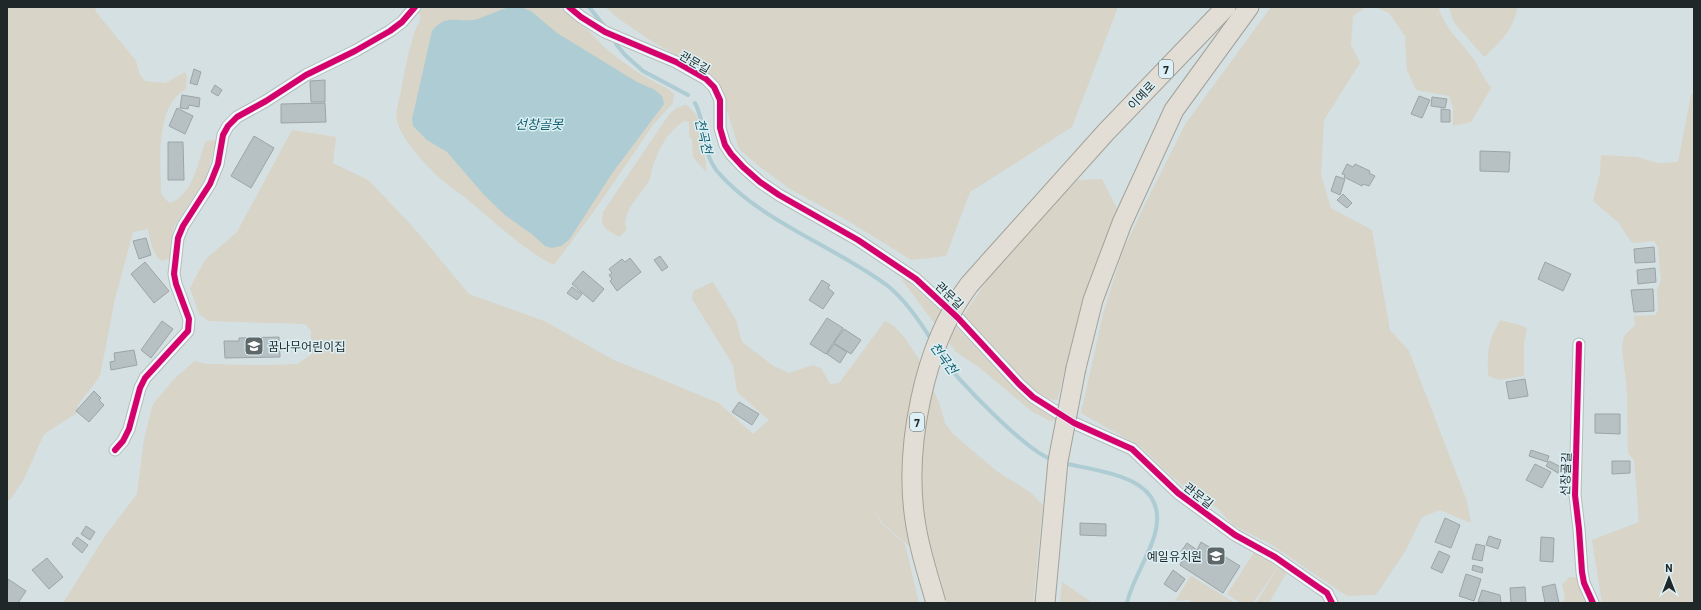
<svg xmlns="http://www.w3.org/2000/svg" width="1701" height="610" viewBox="0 0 1701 610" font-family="Barlow,'Noto Sans KR',sans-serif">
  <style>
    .green { fill: #d8d4c8 }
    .water { fill: #aeccd3 }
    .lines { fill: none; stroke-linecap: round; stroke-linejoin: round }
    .stream { stroke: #aeccd3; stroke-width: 4 }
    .building { fill: #b7c0c2; stroke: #9ca4a6 }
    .minor-casing { stroke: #b3bcbe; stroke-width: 13 }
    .trunk-casing { stroke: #a3a299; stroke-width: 21 }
    .minor { stroke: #f9fafb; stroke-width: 11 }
    .trunk { stroke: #e2ded6; stroke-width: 19 }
    .trunk-bridge-casing { stroke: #a3a299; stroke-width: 21; stroke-linecap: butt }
    .trunk-bridge { stroke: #e2ded6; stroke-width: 19 }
    .cycleway-casing { stroke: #dcf0f5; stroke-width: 8 }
    .cycleway { stroke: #d6006c; stroke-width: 6 }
    .labels { text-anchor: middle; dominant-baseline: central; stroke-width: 3; stroke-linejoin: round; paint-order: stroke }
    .shield { fill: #dcf0f5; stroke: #586366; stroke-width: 1 }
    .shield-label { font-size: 11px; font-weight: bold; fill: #1f2728 }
    .street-label { font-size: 12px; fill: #1f2728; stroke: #dcf0f5 }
    .poi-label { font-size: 12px; fill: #1f2728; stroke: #dcf0f5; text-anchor: start }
    .water-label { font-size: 13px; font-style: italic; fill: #16616f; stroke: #dcf0f5 }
  </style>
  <rect width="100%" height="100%" fill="#d5e0e2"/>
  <!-- green -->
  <g class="green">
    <path d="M7 7H95L96 12 136 61 140 75 145 81 166 83 185 72 187 77 186 89C154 106 161 163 161 194L169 203C187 199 195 175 200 159 202 153 203 146 207 141L214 140 216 143 206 178 174 227 170 245 171 256 168 259 162 261C152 254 150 240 148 229L133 232 115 299 100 376 78 405 77 413 44 434 24 479 11 499 7 501Z"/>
    <path d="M422 7H559L592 34 603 46 619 59 640 74 668 89 674 94 673 103 653 125 597 207 554 265C523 250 494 221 467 199 461 194 455 191 449 186 434 174 400 140 397 120 395 113 398 104 400 96 404 74 408 52 415 31 416 27 419 24 420 20 421 16 420 14 418 12Z"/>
    <path d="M605 7H1118L1072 127 970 192 946 256 911 260 850 222 790 189 760 167 739 149 719 86 709 73 656 44 619 19Z"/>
    <path d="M1271 7H1366L1353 16 1351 45 1360 63 1324 120 1321 175 1331 208 1372 230 1390 330 1409 351 1467 501 1471 523 1440 510 1422 517 1406 550 1376 595 1347 596 1269 543 1234 526 1217 508 1193 494 1170 475 1141 447 1081 413 1103 314 1122 253 1145 204 1186 123Z"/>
    <path d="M1375 7H1438L1440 11 1425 31 1440 12C1449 34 1463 43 1475 61 1481 71 1484 79 1491 88L1471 122 1453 126V108L1449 96 1416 90 1407 70 1405 37 1408 36H1405L1389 13Z"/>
    <path d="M1449 7H1518C1512 30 1502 41 1484 57L1453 21Z"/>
    <path d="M1694 92V603H1602L1592 540 1639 522 1634 460 1628 453 1627 392 1622 349 1624 336 1635 325 1634 316 1655 315 1658 311 1657 289 1661 281 1658 247 1654 241 1632 243 1618 222 1593 201 1600 173 1601 155 1637 157 1657 163 1678 162 1691 95Z"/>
    <path d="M684 105H687L697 115 701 142 706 162V172L693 157 692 140 689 136V122L684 121C667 132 659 148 653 166 651 171 651 177 649 181 641 195 619 213 627 230L619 237 606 229 602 223 603 212 668 116 675 109Z"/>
    <path d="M292 130 336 137 333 163 368 180 414 228 469 294 544 321 614 360 719 403 753 434 769 420 737 392 733 365 692 299 693 291 713 282 736 320 742 342 772 365 789 373 813 365 821 368 830 384 839 383 885 321 894 326 905 338 918 358 939 402 945 423 953 434 998 472 1030 492 1043 505 1033 603H947L938 571 882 523 872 505 881 523 905 544 919 603H63L105 536 137 494 144 439 153 404 173 380 195 361 207 364 263 365 297 364 311 355V331L305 324 208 321 199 314 190 288 205 260 237 232Z"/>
    <path d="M1102 179 1118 211 1090 279 1057 400 1044 398 1022 381 1003 356 963 316 998 264 1028 229 1078 180Z"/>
    <path d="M905 279 942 312 1009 382 1034 405 1057 420 1050 421 1031 411 980 368 956 352 902 280Z"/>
    <path d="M1500 320 1523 326 1527 329 1524 343V376L1499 380 1488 376C1487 351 1488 342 1500 320Z"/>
    <path d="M1255 551 1278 567 1253 603H1240L1227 594Z"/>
    <path d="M1279 566 1287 572 1269 603H1256Z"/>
    <path d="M1191 576 1235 603H1194L1188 600 1175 601Z"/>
    <path d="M1568 577 1577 578 1588 603H1562L1565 598 1562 584 1566 581Z"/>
    <path d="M1062 582 1093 603H1060Z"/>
  </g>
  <!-- water -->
  <path class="water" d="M510 7 523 8 531 11 557 33 637 82 655 90 662 96 664 104 613 172 569 240 561 246 552 248 545 246 533 235 505 215 485 196 447 152 427 140 413 126 412 119 415 106 432 31C447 12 458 24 478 19 489 15 499 10 510 7Z"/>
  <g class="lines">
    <!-- stream -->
    <g class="stream">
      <path d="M589 7 605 27"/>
      <path d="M616 44 625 55 643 71 688 95"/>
      <path d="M695 103C707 125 701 151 717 171 758 220 836 247 888 286 904 299 921 323 932 341"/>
      <path d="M940 355C955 378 1028 453 1053 460"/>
      <path d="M1063 463C1106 473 1175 477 1153 540 1146 561 1132 581 1127 603"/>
    </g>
  </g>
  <!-- building -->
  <g class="building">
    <path d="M194 69 201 72 197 85 190 83Z"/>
    <path d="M325 80V102H311L310 81Z"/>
    <path d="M215 85 222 90 218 96 211 92Z"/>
    <path d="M182 95 200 98 199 107 189 105 188 109 180 108Z"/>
    <path d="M1419 96 1430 100 1422 118 1411 114Z"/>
    <path d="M1432 97 1447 99 1445 108 1431 106Z"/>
    <path d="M325 103 326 122 281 123V104Z"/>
    <path d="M177 108 193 116 185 134 169 126Z"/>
    <path d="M1441 109 1450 110V122H1441Z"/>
    <path d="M254 136 274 148 251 188 231 176Z"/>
    <path d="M168 142H183L184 180H168Z"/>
    <path d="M1480 151 1510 152 1509 172 1480 171Z"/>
    <path d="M1347 164 1353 167 1355 164 1370 171 1369 173 1375 176 1369 186 1363 184 1362 186 1344 177 1345 175 1342 174Z"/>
    <path d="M1336 176 1345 179 1340 195 1331 191Z"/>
    <path d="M1343 194 1352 203 1347 208 1337 200Z"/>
    <path d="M146 238 151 255 139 259 133 241Z"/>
    <path d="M1654 247 1655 262 1635 263 1634 249Z"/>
    <path d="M660 256 668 267 662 271 654 260Z"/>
    <path d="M630 258 641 272 617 291 610 281 612 279 609 275 612 273 609 269 622 259 625 262Z"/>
    <path d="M145 262 169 291 154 303 131 274Z"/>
    <path d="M1545 262 1571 274 1563 291 1538 279Z"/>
    <path d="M1655 268 1656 282 1638 284 1637 270Z"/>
    <path d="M583 271 604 289 593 302 572 284Z"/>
    <path d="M822 280 830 285 828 288 834 293 823 309 809 300Z"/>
    <path d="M572 287 582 294 577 300 567 293Z"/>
    <path d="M1653 289 1654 311 1634 312 1631 290Z"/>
    <path d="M827 318 843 328 826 354 810 344Z"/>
    <path d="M162 321 173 329 151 358 141 350Z"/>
    <path d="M844 329 861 340 851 354 834 343Z"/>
    <path d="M279 337 280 357 225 358 224 341H239V338Z"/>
    <path d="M834 344 847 352 840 363 827 354Z"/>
    <path d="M134 350 137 365 111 370 110 362 115 361 114 353Z"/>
    <path d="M1525 379 1528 396 1509 399 1506 382Z"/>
    <path d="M94 391 101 398 99 400 104 405 89 422 76 411Z"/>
    <path d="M739 402 759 414 752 425 732 412Z"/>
    <path d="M1595 414H1620V434L1595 433Z"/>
    <path d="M1531 450 1549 456 1547 462 1529 456Z"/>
    <path d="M1549 461 1561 467 1558 473 1546 466Z"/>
    <path d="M1612 461H1630V473L1612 474Z"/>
    <path d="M1535 464 1551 472 1542 488 1526 480Z"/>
    <path d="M1445 518 1460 525 1451 548 1435 542Z"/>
    <path d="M1080 523 1106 524V536L1080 535Z"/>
    <path d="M86 526 95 532 90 540 81 534Z"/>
    <path d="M1489 536 1501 540 1498 549 1486 545Z"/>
    <path d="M77 537 88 545 82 553 72 544Z"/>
    <path d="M1541 537 1554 538 1553 562 1540 561Z"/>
    <path d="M1201 542 1240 566 1223 593 1180 565 1185 556 1180 553 1187 543 1197 550Z"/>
    <path d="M1476 544 1485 546 1482 561 1472 559Z"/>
    <path d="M1439 551 1450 556 1442 573 1431 568Z"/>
    <path d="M47 558 63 577 49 589 32 570Z"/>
    <path d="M1473 565 1483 568 1482 573 1472 570Z"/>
    <path d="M1173 570 1185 579 1176 592 1164 584Z"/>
    <path d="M1466 574 1481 579 1474 601 1459 596Z"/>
    <path d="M8 579 26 591 18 603H7Z"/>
    <path d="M1555 584 1559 603H1545L1542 587Z"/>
    <path d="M1525 587 1526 603H1511L1510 588Z"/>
    <path d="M1482 590 1500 595 1501 603 1478 602Z"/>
  </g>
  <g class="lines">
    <defs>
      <g id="minor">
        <path d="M569 7 581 17 605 32 676 62 706 79 714 87 720 100V128L725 145 731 154 743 167 760 182 779 195 858 240 916 279 958 318 1019 384 1033 397 1074 423 1132 449 1178 493 1235 535 1275 557 1318 587 1327 593 1332 603"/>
        <path d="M1579 344 1575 495 1579 529 1582 572 1584 583 1593 603"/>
        <path d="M115 450 123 441 129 429 140 388 145 378 188 331 189 319 176 284 174 274 178 238 183 226 210 184 218 164 223 135 228 126 237 117 266 101 306 75 355 51 390 31 402 22 415 7"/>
      </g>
      <g id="trunk">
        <path d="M993 258 1106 132 1226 7"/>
        <path d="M1076 368 1093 300 1122 223 1174 110 1249 7"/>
      </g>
    </defs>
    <!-- minor casing -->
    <use href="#minor" class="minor-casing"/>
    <!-- trunk casing -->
    <use href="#trunk" class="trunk-casing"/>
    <!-- minor -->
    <use href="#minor" class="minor"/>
    <!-- trunk -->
    <use href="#trunk" class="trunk"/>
    <defs>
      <g id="trunk-bridge">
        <path d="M936 603C929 578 920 552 916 526 903 452 923 346 969 285 977 276 985 267 993 258"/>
        <path d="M1045 603 1058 461 1076 368"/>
      </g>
    </defs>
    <!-- trunk-bridge casing -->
    <use href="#trunk-bridge" class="trunk-bridge-casing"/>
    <!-- trunk-bridge -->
    <use href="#trunk-bridge" class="trunk-bridge"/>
    <defs>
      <g id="cycleway">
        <path d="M569 7 581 17 605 32 676 62 706 79 714 87 720 100V128L725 145 731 154 743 167 760 182 779 195 858 240 916 279 958 318 1019 384 1033 397 1074 423 1132 449 1178 493 1235 535 1275 557 1318 587 1327 593 1332 603"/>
        <path d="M1579 344 1575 495 1579 529 1582 572 1584 583 1593 603"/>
        <path d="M115 450 123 441 129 429 140 388 145 378 188 331 189 319 176 284 174 274 178 238 183 226 210 184 218 164 223 135 228 126 237 117 266 101 306 75 355 51 390 31 402 22 415 7"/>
      </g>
    </defs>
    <!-- cycleway casing -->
    <use href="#cycleway" class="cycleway-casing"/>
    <!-- cycleway -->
    <use href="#cycleway" class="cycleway"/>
  </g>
  <!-- icons -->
  <defs>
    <symbol id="school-square" viewBox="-11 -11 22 22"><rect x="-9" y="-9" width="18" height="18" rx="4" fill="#5f6869" stroke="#dcf0f5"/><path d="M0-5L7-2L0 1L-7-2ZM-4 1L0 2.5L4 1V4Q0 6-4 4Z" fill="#fff"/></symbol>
  </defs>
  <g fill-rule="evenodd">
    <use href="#school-square" x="243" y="335" width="22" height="22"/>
    <use href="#school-square" x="1205" y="545" width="22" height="22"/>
  </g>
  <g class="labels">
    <!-- shield labels -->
    <g class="shield">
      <rect x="1159" y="60" width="14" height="18" rx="3"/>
      <rect x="910" y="413" width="14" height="18" rx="3"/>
    </g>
    <g class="shield-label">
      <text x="1166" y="69">7</text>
      <text x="917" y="422">7</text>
    </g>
    <!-- street labels -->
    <g class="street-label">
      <text transform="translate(695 62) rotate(30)">관문길</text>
      <text transform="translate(1141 95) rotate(-47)">이예로</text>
      <text transform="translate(950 295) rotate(44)">관문길</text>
      <text transform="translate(1565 474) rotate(-88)">선장골길</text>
      <text transform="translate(1199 495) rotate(38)">관문길</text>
    </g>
    <!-- poi labels -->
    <g class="poi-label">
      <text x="268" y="346">꿈나무어린이집</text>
      <text x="1202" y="556" text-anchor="end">예일유치원</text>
    </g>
    <!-- water labels -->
    <g class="water-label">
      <text x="539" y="124">선창골못</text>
      <text transform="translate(704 136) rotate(77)">천곡천</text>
      <text transform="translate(944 358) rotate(54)">천곡천</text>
    </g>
  </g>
  <!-- border -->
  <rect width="1701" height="610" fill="none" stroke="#1f2728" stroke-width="16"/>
  <!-- north arrow -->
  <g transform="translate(1669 578)" stroke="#dcf0f5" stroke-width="3" paint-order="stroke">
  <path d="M0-3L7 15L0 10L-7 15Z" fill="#1f2728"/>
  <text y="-6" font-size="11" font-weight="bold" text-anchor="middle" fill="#1f2728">N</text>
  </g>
</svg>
